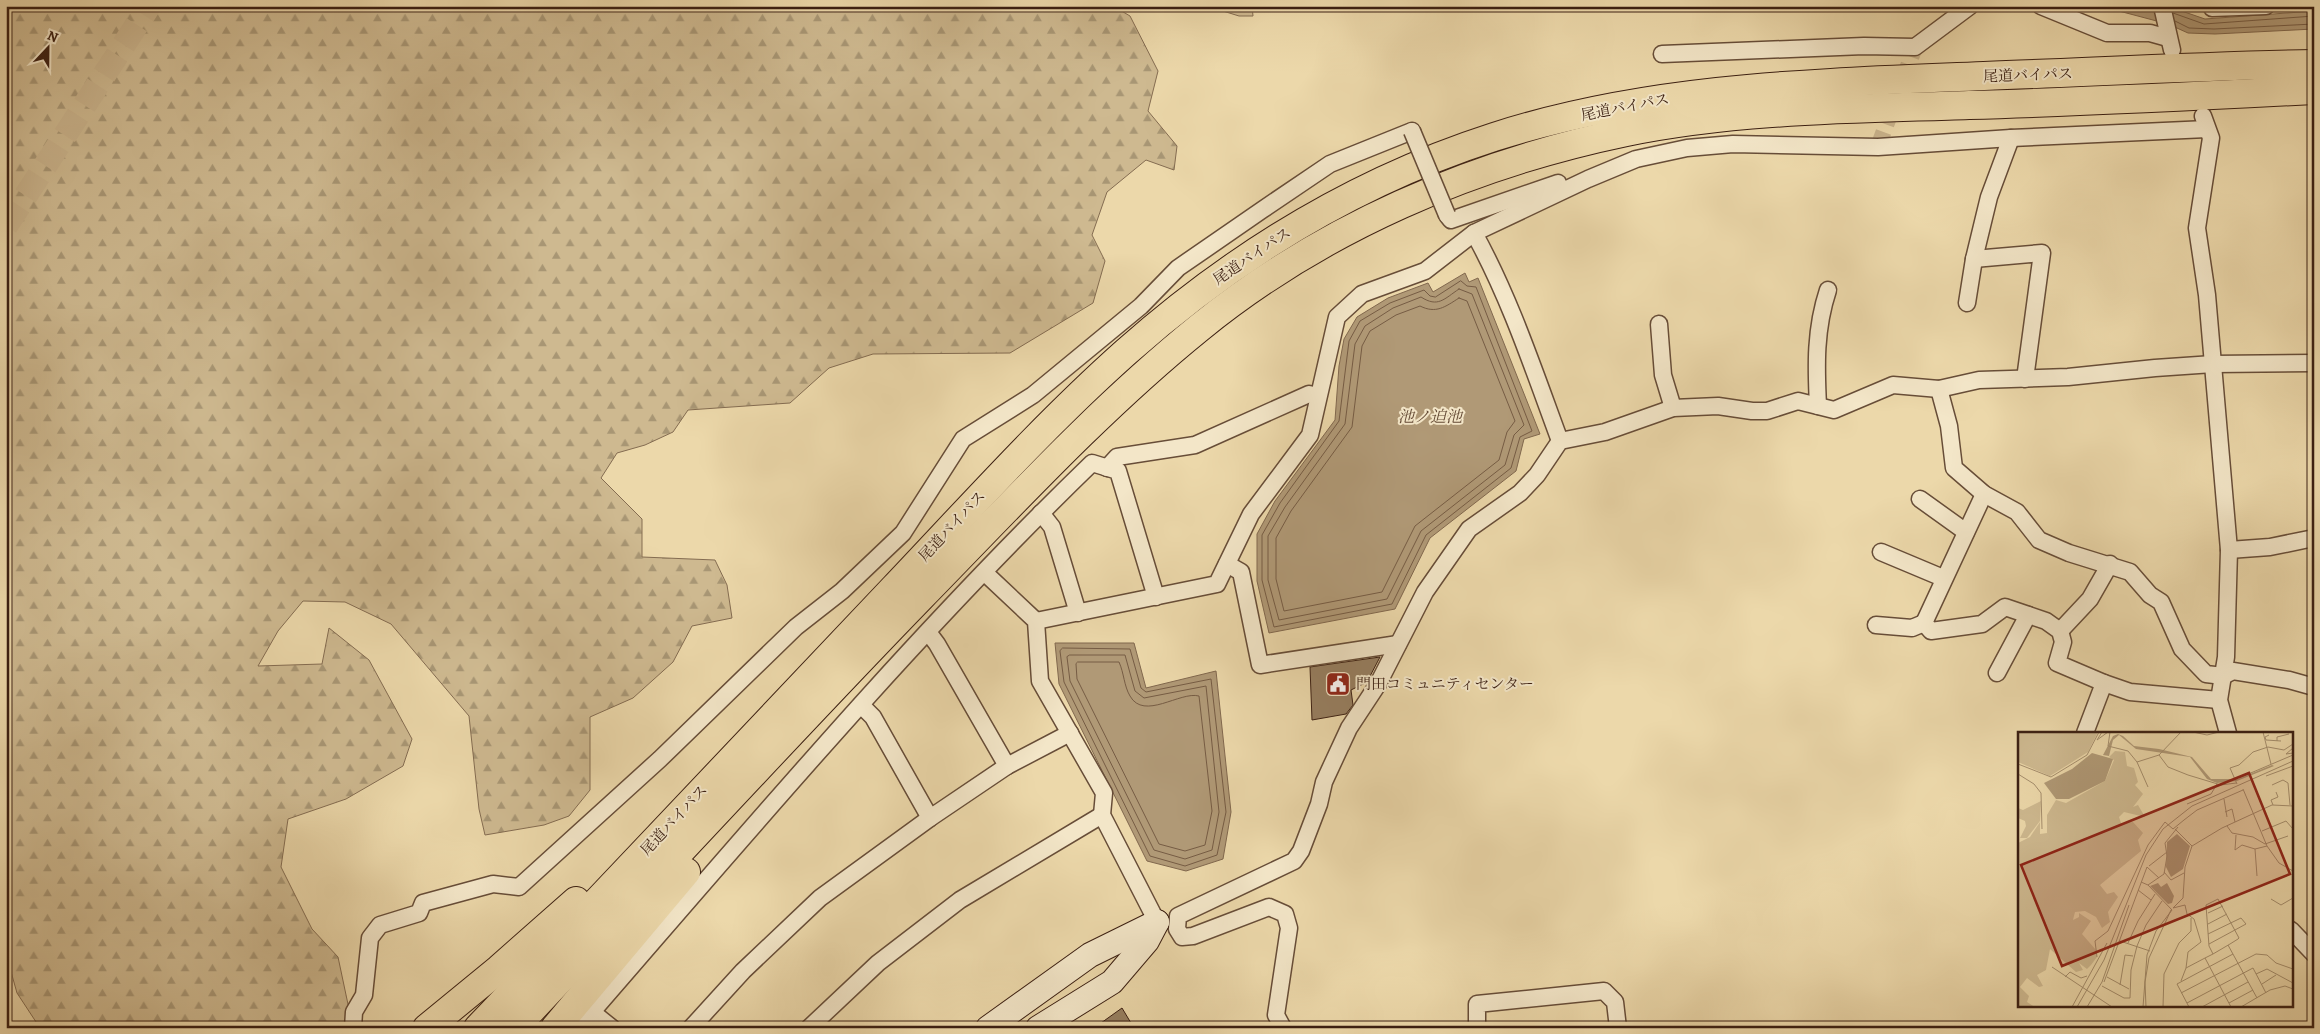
<svg xmlns="http://www.w3.org/2000/svg" width="2320" height="1034" viewBox="0 0 2320 1034" font-family="Alegreya,'Noto Serif JP',serif">
  <style>
    .forest { fill: url(#forest-firs); stroke: #846c51 }
    .water { fill: #b09976; stroke: #81684e }
    .lines { fill: none; stroke-linecap: round; stroke-linejoin: round }
    .shore { stroke: #765c44; stroke-width: 1 }
    .building { fill: #977f61; stroke: #3b1f12 }
    .street-tunnel { stroke: #c9b38c; stroke-width: 16; stroke-dasharray: 16 8; stroke-linecap: butt }
    .secondary-tunnel { stroke: #c9b38c; stroke-width: 24; stroke-dasharray: 24 12; stroke-linecap: butt }
    .street-casing { stroke: #674d38; stroke-width: 19 }
    .secondary-casing { stroke: #3b1f12; stroke-width: 26 }
    .highway-casing { stroke: #3b1f12; stroke-width: 30 }
    .street { stroke: #f3e6c8; stroke-width: 16 }
    .secondary { stroke: #f3e6c8; stroke-width: 24 }
    .highway { stroke: #ecd8aa; stroke-width: 28 }
    .street-bridge-casing { stroke: #674d38; stroke-width: 19; stroke-linecap: butt }
    .street-bridge { stroke: #f3e6c8; stroke-width: 16 }
    .labels { text-anchor: middle; dominant-baseline: central; stroke-width: 4; stroke-linejoin: round; paint-order: stroke }
    .street-label { font-size: 15px; fill: #3b1f12; stroke: #f3e6c8 }
    .poi-label { font-size: 15px; fill: #3b1f12; stroke: #f3e6c8; text-anchor: start }
    .water-label { font-size: 16px; font-style: italic; fill: #644a35; stroke: #f3e6c8 }
    .inset-road { fill: none; stroke: #a58e6d; stroke-width: 1 }
    .view { fill: #8f2418; fill-opacity: 0.15; stroke: #8f2418; stroke-width: 2.5 }
    .inset-edge { fill: none; stroke: #3b1f12; stroke-width: 2.5 }
  </style>
  <defs>
    <pattern id="forest-firs" width="22" height="20" patternUnits="userSpaceOnUse" patternTransform="scale(1.25)"><rect width="22" height="20" fill="#ceb990"/><path d="M5 1l3.5 6h-7zM16 11l3.5 6h-7z" fill="#a89674"/></pattern>
  </defs>
  <rect width="100%" height="100%" fill="#ecd8aa"/>
  <filter id="stains"><feTurbulence type="fractalNoise" baseFrequency=".004" numOctaves="4"/><feColorMatrix values="0 0 0 0 .2 0 0 0 0 .09 0 0 0 0 .02 0 0 0 .5 -.17"/></filter>
  <radialGradient id="worn" r=".72"><stop offset=".6" stop-color="#630" stop-opacity="0"/><stop offset="1" stop-color="#630" stop-opacity=".3"/></radialGradient>
  <!-- forest -->
  <g class="forest">
    <path d="M6 6H1113L1130 16 1158 71 1148 111 1177 146 1174 170 1146 160 1107 192 1092 235 1105 261 1093 303 1010 353 873 354 829 368 790 403 688 410 673 432 645 445 617 453 601 478 642 519V557L715 560 727 585 732 618 692 626 673 662 633 698 590 717V790L569 816 544 825 485 835 479 809 469 716 391 624 345 602 303 601 278 631 258 666 322 664 329 628 369 660 412 739 403 766 346 799 288 819 281 867 312 929 338 957 349 1009V1028H40L17 993 6 954Z"/>
    <path d="M1207 6H1252L1253 16H1239Z"/>
  </g>
  <!-- water -->
  <g class="water">
    <path d="M2100 6H2167L2205 19 2314 11V29L2215 34 2188 33 2168 24Z"/>
    <path d="M1465 273 1469 282 1478 278 1540 434 1524 439 1516 471 1430 538 1395 609 1269 633 1257 581V534L1275 501 1335 420 1339 366 1344 339 1357 317 1388 298 1428 283 1433 292Z"/>
    <path d="M1055 643H1134L1146 688 1216 671 1231 812 1223 859 1186 871 1147 861 1059 684Z"/>
  </g>
  <g class="lines">
    <!-- shore -->
    <g class="shore">
      <path d="M2173 13 2204 24 2314 16"/>
      <path d="M2175 21 2189 28 2214 29 2314 24"/>
      <path d="M1461 281 1467 286 1476 287 1532 431 1520 437 1511 468 1426 535 1392 604 1274 627 1262 580V535L1280 503 1339 421 1349 341 1360 321 1390 303 1424 290 1430 296 1435 297Z"/>
      <path d="M1459 289 1472 294 1524 425 1514 435 1505 465 1421 531 1387 599 1279 620 1268 580V536L1285 507 1345 424 1355 344 1365 326 1393 308 1421 297C1438 308 1444 299 1459 289Z"/>
      <path d="M1459 298 1467 301 1515 421 1507 432 1499 460 1415 526 1382 592 1284 611 1276 579V538L1291 511 1352 427 1362 346 1370 331 1396 315 1420 306C1436 314 1445 307 1459 298Z"/>
      <path d="M1063 648 1130 649 1141 688 1146 692 1211 679 1226 812 1217 855 1185 866 1150 856 1064 682 1060 651Z"/>
      <path d="M1070 655H1125L1135 691 1144 698 1206 686 1219 812 1212 850 1185 859 1154 850 1070 681 1067 657Z"/>
      <path d="M1078 662H1119C1124 673 1124 686 1130 696 1144 721 1180 691 1199 696L1212 811 1205 845 1185 851 1159 844 1077 679 1076 664Z"/>
    </g>
  </g>
  <!-- building -->
  <g class="building">
    <path d="M1380 657 1367 682 1351 690 1353 705 1346 714 1312 720 1310 667Z"/>
    <path d="M1122 1008 1134 1028H1094Z"/>
  </g>
  <g class="lines">
    <!-- street-tunnel -->
    <path class="street-tunnel" d="M1878 147 1915 47"/>
    <!-- secondary-tunnel -->
    <path class="secondary-tunnel" d="M6 226 149 6"/>
    <defs>
      <g id="street">
        <path d="M2041 6 2107 33H2150L2168 38"/>
        <path d="M2162 6 2172 50"/>
        <path d="M2212 8 2266 6"/>
        <path d="M1662 54 1864 46 1915 47 1970 6"/>
        <path d="M2203 116 2211 138 2197 228 2207 295 2229 550 2226 657 2219 700 2228 733"/>
        <path d="M1447 215 1451 220 1558 183"/>
        <path d="M1474 233C1510 298 1534 371 1560 441"/>
        <path d="M1974 259 2042 253 2025 379"/>
        <path d="M1967 303 1974 259 1989 197 2011 138"/>
        <path d="M1659 324 1663 375 1673 408"/>
        <path d="M1939 389 1949 426 1954 468 1984 494 2017 512 2039 540 2069 553 2130 572 2150 595 2161 602 2182 649 2206 674 2223 676 2233 671 2289 680 2314 687"/>
        <path d="M1818 406C1816 366 1815 329 1828 290"/>
        <path d="M1107 468 1117 457 1195 445 1309 394 1318 396"/>
        <path d="M1984 494 1924 623 1931 631 1982 624 2005 607 2046 621 2060 631 2063 642 2057 663 2104 683"/>
        <path d="M1920 499 1966 532"/>
        <path d="M1041 513 1052 527 1078 613"/>
        <path d="M2229 550 2270 547 2309 539 2314 540"/>
        <path d="M1881 552 1943 578"/>
        <path d="M1227 564 1241 572 1260 665 1398 644"/>
        <path d="M985 573 1036 621 1040 681 1104 793 1102 815 1157 922"/>
        <path d="M1036 621 1217 584 1251 514 1310 435 1337 317 1362 294 1425 271 1474 233 1588 179 1636 159 1687 148 1733 144 1878 147 2011 138 2207 129"/>
        <path d="M1876 625 1912 628 1924 623"/>
        <path d="M2060 631 2090 599 2110 564"/>
        <path d="M928 632 937 644 1007 766"/>
        <path d="M1997 673 2028 615"/>
        <path d="M861 705 873 717 930 818"/>
        <path d="M2085 733 2104 683 2130 692 2219 700"/>
        <path d="M2291 930 2314 954"/>
        <path d="M592 1012 612 1028"/>
        <path d="M353 1028 354 1012 364 995 370 938 380 925 419 913 423 903 493 884 519 887 660 759 796 627 842 591 903 533 963 439 1033 395 1141 306 1178 268 1262 210 1330 164 1412 131"/>
        <path d="M578 1028C745 836 909 640 1092 463L1118 471 1156 597"/>
        <path d="M691 1028 743 971 820 898 930 818 1007 766 1070 733"/>
        <path d="M809 1028 878 963 960 900 1102 815"/>
        <path d="M1283 1028 1276 1015 1289 928 1285 914 1269 907 1193 936 1182 937 1177 929 1178 916 1294 861 1301 851 1319 804 1324 782 1349 728 1378 684 1425 592 1469 529 1520 493 1537 475 1560 441 1605 432 1673 408 1718 406 1752 411H1767L1798 401 1834 410 1893 385 1939 389 1979 380 2068 377 2155 368 2213 364 2314 363"/>
        <path d="M1477 1028V1004L1604 991 1615 1002 1618 1028"/>
      </g>
      <g id="secondary">
        <path d="M988 1028 1090 955 1157 922"/>
        <path d="M1038 1028 1112 982 1147 941 1157 922"/>
      </g>
      <g id="highway">
        <path d="M427 1028 499 969 576 901"/>
        <path d="M478 1028C516 989 553 948 591 908 692 801 793 694 894 588 970 508 1043 426 1126 352 1233 257 1357 181 1494 137 1652 86 1819 83 1984 76 2094 72 2204 66 2314 64"/>
        <path d="M514 1028C650 885 783 739 921 597 1011 505 1099 409 1199 328 1322 228 1472 164 1626 132 1739 109 1855 109 1969 105 2084 102 2199 96 2314 90"/>
        <path d="M555 1028 686 872"/>
      </g>
    </defs>
    <!-- street casing -->
    <use href="#street" class="street-casing"/>
    <!-- secondary casing -->
    <use href="#secondary" class="secondary-casing"/>
    <!-- highway casing -->
    <use href="#highway" class="highway-casing"/>
    <!-- street -->
    <use href="#street" class="street"/>
    <!-- secondary -->
    <use href="#secondary" class="secondary"/>
    <!-- highway -->
    <use href="#highway" class="highway"/>
    <defs>
      <path id="street-bridge" d="M1412 131 1447 215"/>
    </defs>
    <!-- street-bridge casing -->
    <use href="#street-bridge" class="street-bridge-casing"/>
    <!-- street-bridge -->
    <use href="#street-bridge" class="street-bridge"/>
  </g>
  <!-- icons -->
  <defs>
    <symbol id="civic-square" viewBox="-11 -11 22 22"><rect x="-9" y="-9" width="18" height="18" rx="4" fill="#8f2418" stroke="#f3e6c8"/><path d="M-.6-6.5H3V-4.5H.6V-3L4-1V1h2V6H-6V1h2V-1L-.6-3ZM-1.2 2.5V6h2.4V2.5Z" fill="#fff"/></symbol>
  </defs>
  <g fill-rule="evenodd">
    <use href="#civic-square" x="1324" y="670" width="28" height="28"/>
  </g>
  <g class="labels">
    <!-- street labels -->
    <g class="street-label">
      <text transform="translate(2028 75) rotate(-2)">尾道バイパス</text>
      <text transform="translate(1625 107) rotate(-11)">尾道バイパス</text>
      <text transform="translate(1252 256) rotate(-34)">尾道バイパス</text>
      <text transform="translate(952 526) rotate(-47)">尾道バイパス</text>
      <text transform="translate(674 820) rotate(-47)">尾道バイパス</text>
    </g>
    <!-- poi labels -->
    <g class="poi-label">
      <text x="1356" y="684">門田コミュニティセンター</text>
    </g>
    <!-- water labels -->
    <g class="water-label">
      <text x="1430" y="417">池ノ迫池</text>
    </g>
  </g>
  <!-- overview -->
  <g transform="translate(2018 732)">
    <rect width="275" height="275" fill="#ecd8aa"/>
    <path d="M0 0H80L70 20 32 44 0 30ZM97 19 107 20 109 34 116 36 120 50 117 53 125 62 115 75 120 73 127 85 106 80 101 85 103 91 115 90 125 101 120 108 123 119 82 153 89 162 96 160 100 165 90 180 92 190 84 196 78 185 67 179 57 180 55 188 61 185V181L73 189 64 202 78 218 79 225 73 233 69 237 61 231 65 238 58 240 32 217 28 238 19 243 25 254 21 255 9 246 2 255 11 264 9 270 17 275H0V111L12 105 22 90V102L29 101V83L38 68 48 71 87 49 96 28 91 25Z" fill="#ceb990"/>
    <path d="M23 69 22 89 9 106H2L8 94 7 89 0 86V76L5 78Z" fill="#ceb990"/>
    <path d="M100 2 105 4 116 14 141 17 174 25 193 47H220L254 33 256 34 219 49 199 51 189 47 172 25 118 17 101 3 95 8 91 24 85 23 95 4ZM74 21 95 27 87 49 51 67H38L26 51 0 38 26 51 54 37ZM159 102 172 114 165 137 153 145 148 135 149 110ZM140 151 143 155 149 151 156 164 154 171 150 172 132 154Z" fill="#b09976"/>
    <path class="inset-road" d="M84 0 79 8 90 0M92 0 90 14 110 19 119 30 141 23 163 0M175 0 189 3 201 0M245 0 253 32M251 3 247 5 248 8 263 9M259 9V5L271 2M275 16 268 22 275 21M141 23 150 35 170 43 203 53 218 51M119 30 130 55M0 32 33 45 69 23 81 0M0 42 16 52 23 61 24 97M248 44 275 34M221 46 275 23M219 52 212 36 221 33 235 20 250 15 266 18 275 12M254 53 265 48 270 51 272 73M225 57 249 114 261 131 275 139M206 67 209 85M169 72 193 62 199 52M255 73 253 68 260 65 258 60M207 80 214 77 217 90M166 88 179 78 225 58M209 94 214 101 235 105 247 112 270 104M157 97 174 114M244 99 268 89 275 97M218 103 217 118 224 113 237 117M131 134 149 120M146 140 153 148 166 141M239 144 237 117 249 114M123 150 130 153 154 178M130 153 146 142 149 124 147 111 160 95M120 158 133 168M253 167 263 173 275 166M190 181 205 174M190 192 209 182M190 202 223 186 228 192 191 212M102 209 132 219M110 211 120 189 137 162M210 213 239 266M79 225 77 209 90 199 130 113 147 90 155 97 166 88M187 226 213 275M34 235 94 275M168 236 170 220 183 210 176 187 169 182 167 173 155 176 165 166 167 135 174 114 204 96 254 73 275 74M238 242 249 237 275 251M47 245 52 240 63 246 69 244M89 245 111 257M163 249 168 236 187 226 195 222 212 212 220 207 221 206 200 167 188 173 191 214 195 222M86 250 129 135 141 146M244 252 258 243M102 253 107 223 115 224M84 254 106 266H112L113 238 119 214 128 193 144 169M163 261 238 222 249 223 258 231 275 237M169 271 235 236 248 261M211 271 235 258M54 275 89 211M59 275 86 228 128 123 145 97 174 74 275 29M69 275 84 250 111 173M125 275 129 223 138 199 154 178M128 275 127 250 131 226 153 178M145 275 146 242 161 211 173 199V186M171 275 159 252 215 222M184 275 230 250M223 275 252 258 267 254 275 257"/>
    <path class="view" d="M231 41 272 142 44 234 3 133Z"/>
    <rect width="275" height="275" class="inset-edge"/>
  </g>
  <!-- margin -->
  <rect width="2320" height="1034" fill="none" stroke="#ecd8aa" stroke-width="25"/>
  <rect x="8" y="8" width="2305" height="1019" fill="none" stroke="#3b1f12" stroke-width="2.5"/>
  <rect x="12" y="12" width="2295" height="1009" fill="none" stroke="#3b1f12"/>
  <!-- north arrow -->
  <g transform="translate(48 48) rotate(22)" stroke="#f3e6c8" stroke-width="4" paint-order="stroke">
  <path d="M0-4L9 19L0 12L-9 19Z" fill="#3b1f12"/>
  <text y="-8" font-size="14" font-weight="bold" text-anchor="middle" fill="#3b1f12">N</text>
  </g>
  <rect width="100%" height="100%" filter="url(#stains)"/>
  <rect width="100%" height="100%" fill="url(#worn)"/>
</svg>
